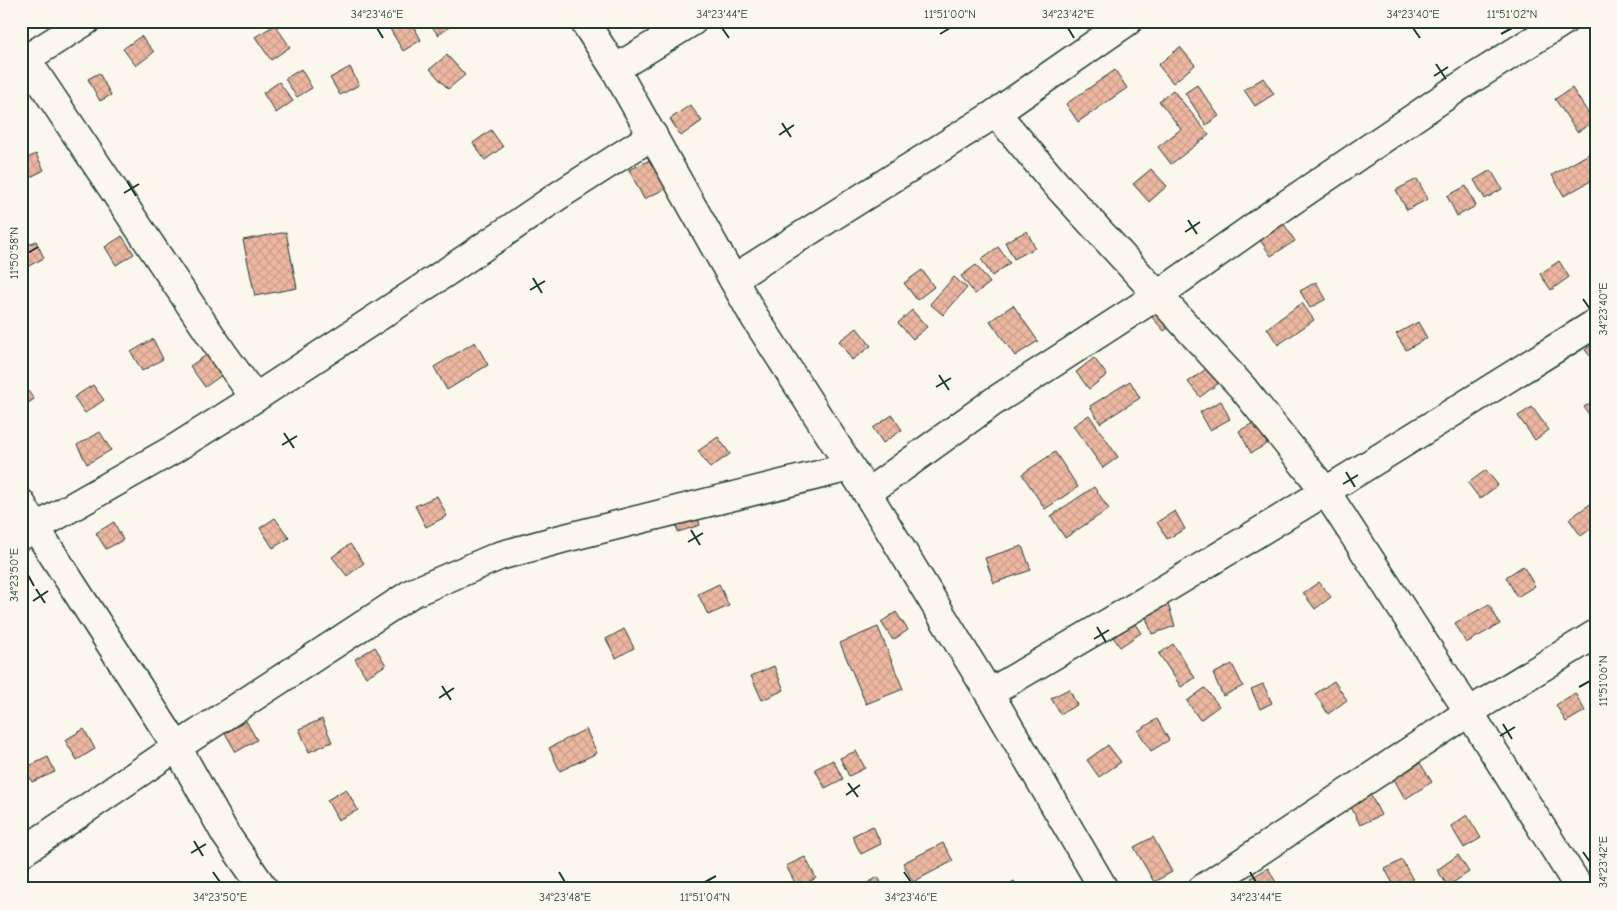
<svg xmlns="http://www.w3.org/2000/svg" width="1617" height="910" viewBox="0 0 1617 910" font-family="'Comic Neue',sans-serif">
  <style>
    .building { fill: url(#building-cross-hatch); stroke: #1f3d34 }
    .lines { fill: none; stroke-linecap: round; stroke-linejoin: round }
    .minor-casing { stroke: #1f3d34; stroke-width: 31 }
    .minor { stroke: #fbf7ec; stroke-width: 28 }
    .ticks { fill: none; stroke: #1f3d34; stroke-width: 2 }
    .neatline { fill: none; stroke: #1f3d34; stroke-width: 2 }
    .ticks-label { font-size: 12px; text-anchor: middle; fill: #1f3d34 }
  </style>
  <defs>
    <pattern id="building-cross-hatch" width="8" height="8" patternUnits="userSpaceOnUse" patternTransform="scale(1.25)"><rect width="8" height="8" fill="#edb7a1"/><path d="M0 0l8 8M0 8l8-8" fill="none" stroke="#cb9e8b"/></pattern>
  </defs>
  <rect width="100%" height="100%" fill="#fbf7ec"/>
  <filter id="ink" filterUnits="userSpaceOnUse"><feTurbulence type="fractalNoise" baseFrequency=".02" numOctaves="2"/><feDisplacementMap in="SourceGraphic" scale="10" xChannelSelector="R" yChannelSelector="G"/><feConvolveMatrix kernelMatrix="1 2 1 2 8 2 1 2 1" color-interpolation-filters="sRGB"/></filter>
  <g filter="url(#ink)">
    <!-- building -->
    <g class="building">
      <path d="M404 21H411L421 40 403 51 390 29Z"/>
      <path d="M428 21H452L454 24 438 35Z"/>
      <path d="M275 25 290 47 271 60 255 37Z"/>
      <path d="M141 36 154 52 136 66 123 49Z"/>
      <path d="M1180 47 1195 65 1173 83 1158 65Z"/>
      <path d="M447 55 465 75 448 89 430 69Z"/>
      <path d="M350 67 359 85 340 95 330 78Z"/>
      <path d="M301 69 312 88 297 97 285 79Z"/>
      <path d="M1115 70 1127 88 1078 122 1066 104Z"/>
      <path d="M99 73 111 95 100 101 88 79Z"/>
      <path d="M1263 78 1274 94 1255 106 1244 90Z"/>
      <path d="M279 82 293 101 276 113 263 93Z"/>
      <path d="M1197 85 1219 116 1206 125 1185 93Z"/>
      <path d="M1572 88 1594 122 1577 132 1555 99Z"/>
      <path d="M1173 90 1209 135 1171 164 1158 147 1181 129 1159 101Z"/>
      <path d="M690 105 702 121 681 136 670 119Z"/>
      <path d="M491 130 503 147 485 160 473 143Z"/>
      <path d="M1596 150V178L1564 196 1552 175Z"/>
      <path d="M36 154 44 170 25 180 21 172V161Z"/>
      <path d="M652 159 667 188 644 199 629 170Z"/>
      <path d="M1151 169 1167 186 1149 202 1133 184Z"/>
      <path d="M1491 170 1502 189 1485 199 1474 180Z"/>
      <path d="M1417 179 1428 199 1407 210 1396 190Z"/>
      <path d="M1466 186 1476 206 1457 216 1447 196Z"/>
      <path d="M1282 221 1295 241 1271 256 1258 237Z"/>
      <path d="M1027 231 1035 248 1014 259 1005 242Z"/>
      <path d="M286 232 297 288 255 296 243 240Z"/>
      <path d="M122 236 134 254 116 265 105 247Z"/>
      <path d="M36 241 44 258 21 270V249Z"/>
      <path d="M998 247 1010 263 992 276 981 259Z"/>
      <path d="M1559 261 1569 277 1551 290 1540 274Z"/>
      <path d="M976 265 990 283 975 294 961 276Z"/>
      <path d="M922 270 934 287 917 300 904 283Z"/>
      <path d="M954 277 967 288 943 315 930 304Z"/>
      <path d="M1316 282 1326 299 1310 308 1300 291Z"/>
      <path d="M1302 303 1314 320 1278 345 1267 328Z"/>
      <path d="M1013 305 1038 341 1015 356 990 321Z"/>
      <path d="M1165 305 1178 320 1164 331 1152 317Z"/>
      <path d="M912 310 927 327 913 339 898 323Z"/>
      <path d="M1418 322 1427 338 1406 350 1396 334Z"/>
      <path d="M857 328 871 346 852 360 839 341Z"/>
      <path d="M153 339 163 359 142 371 131 352Z"/>
      <path d="M1596 341V363L1585 350Z"/>
      <path d="M475 342 488 365 447 390 434 367Z"/>
      <path d="M208 354 222 375 205 387 190 366Z"/>
      <path d="M1094 358 1107 375 1089 389 1076 372Z"/>
      <path d="M1209 367 1220 382 1200 397 1188 382Z"/>
      <path d="M1130 381 1140 398 1100 423 1090 406Z"/>
      <path d="M21 382 34 399 21 408Z"/>
      <path d="M93 385 104 400 85 413 74 397Z"/>
      <path d="M1596 399V425L1584 407Z"/>
      <path d="M1221 401 1230 419 1210 430 1200 412Z"/>
      <path d="M1532 407 1549 430 1535 440 1518 416Z"/>
      <path d="M892 415 902 430 883 443 873 428Z"/>
      <path d="M1089 415 1118 457 1103 468 1073 426Z"/>
      <path d="M1255 422 1267 444 1251 453 1239 431Z"/>
      <path d="M100 432 111 450 87 464 77 445Z"/>
      <path d="M718 437 730 454 710 468 698 451Z"/>
      <path d="M1055 452 1078 487 1045 509 1022 474Z"/>
      <path d="M1486 470 1498 485 1480 499 1468 483Z"/>
      <path d="M1094 487 1109 509 1065 538 1051 516Z"/>
      <path d="M437 496 447 516 426 527 415 506Z"/>
      <path d="M692 500 700 525 678 532 670 508Z"/>
      <path d="M1596 500V525L1581 536 1569 519Z"/>
      <path d="M1175 511 1185 529 1167 539 1157 522Z"/>
      <path d="M275 518 289 538 273 548 260 528Z"/>
      <path d="M114 522 123 540 106 549 96 533Z"/>
      <path d="M350 544 364 563 347 576 332 557Z"/>
      <path d="M1022 546 1031 570 994 583 985 558Z"/>
      <path d="M1523 566 1535 586 1517 597 1506 577Z"/>
      <path d="M1319 582 1331 597 1315 609 1303 593Z"/>
      <path d="M719 584 729 606 708 615 698 594Z"/>
      <path d="M1167 601 1175 626 1152 634 1143 609Z"/>
      <path d="M1489 604 1500 624 1466 643 1455 623Z"/>
      <path d="M1126 611 1141 633 1120 647 1105 625Z"/>
      <path d="M896 612 908 630 893 640 881 622Z"/>
      <path d="M878 627 903 689 866 704 840 643Z"/>
      <path d="M624 629 634 648 616 658 606 639Z"/>
      <path d="M1173 644 1195 678 1181 687 1159 654Z"/>
      <path d="M375 647 386 665 366 677 355 659Z"/>
      <path d="M1232 664 1243 686 1223 696 1213 674Z"/>
      <path d="M774 666 784 690 762 700 751 676Z"/>
      <path d="M1334 681 1347 700 1328 714 1315 694Z"/>
      <path d="M1263 684 1272 703 1260 709 1251 689Z"/>
      <path d="M1205 688 1219 706 1200 720 1187 701Z"/>
      <path d="M1069 689 1077 705 1060 714 1051 698Z"/>
      <path d="M1575 693 1585 711 1566 722 1556 705Z"/>
      <path d="M322 719 332 742 309 752 299 729Z"/>
      <path d="M1157 719 1169 740 1151 751 1138 731Z"/>
      <path d="M246 721 257 740 236 752 225 733Z"/>
      <path d="M84 729 95 749 77 760 65 740Z"/>
      <path d="M586 729 597 753 560 771 549 748Z"/>
      <path d="M1108 745 1121 762 1099 777 1087 760Z"/>
      <path d="M856 751 865 768 849 776 840 758Z"/>
      <path d="M48 757 55 772 32 782 25 768Z"/>
      <path d="M833 760 843 779 825 788 815 769Z"/>
      <path d="M1420 763 1432 782 1405 799 1394 779Z"/>
      <path d="M346 789 358 810 338 820 327 800Z"/>
      <path d="M1370 794 1381 815 1360 825 1350 805Z"/>
      <path d="M1467 815 1481 838 1464 848 1451 826Z"/>
      <path d="M873 826 881 844 861 854 852 836Z"/>
      <path d="M1153 837 1172 872 1154 882 1134 847Z"/>
      <path d="M943 843 953 861 913 882 903 863Z"/>
      <path d="M1458 855 1469 872 1448 886 1437 870Z"/>
      <path d="M805 857 816 878 798 888 786 866Z"/>
      <path d="M1402 860 1413 880 1396 889 1385 869Z"/>
      <path d="M1268 868 1279 888 1257 889 1251 878Z"/>
      <path d="M878 877 884 889H857Z"/>
      <path d="M1014 881 1019 889H1002Z"/>
    </g>
    <g class="lines">
      <defs>
        <g id="minor">
          <path d="M584 21 615 69 752 313 867 493 989 693 1104 889"/>
          <path d="M26 59 224 355 255 398"/>
          <path d="M21 62 86 21"/>
          <path d="M615 69 693 21"/>
          <path d="M996 113 1055 183 1242 387 1326 492 1469 712 1580 889"/>
          <path d="M733 279 996 113 1128 21"/>
          <path d="M867 493 993 402 1158 295 1271 215 1459 87 1564 21"/>
          <path d="M21 503 35 527 177 747 226 835 264 889"/>
          <path d="M21 536 174 449 255 398 448 271 558 196 653 135"/>
          <path d="M989 693C1194 574 1395 449 1596 323"/>
          <path d="M21 853 177 747 412 593 499 556 561 539 850 467"/>
          <path d="M1202 889 1469 712 1596 634"/>
        </g>
      </defs>
      <!-- minor casing -->
      <use href="#minor" class="minor-casing"/>
      <!-- minor -->
      <use href="#minor" class="minor"/>
    </g>
  </g>
  <!-- ticks -->
  <path class="ticks" d="M377 28 383 38M722 28 729 38M1068 28 1074 38M1413 28 1420 38M940 34 950 28M1501 34 1512 28M1436 64 1446 79M1434 76 1448 67M782 123 791 137M779 135 794 125M127 181 136 196M124 193 139 184M1188 220 1197 234M1185 232 1200 222M28 253 38 247M533 278 542 293M530 290 545 281M1583 299 1590 309M939 375 949 390M936 387 951 378M284 433 294 448M282 445 297 436M1346 472 1355 487M1343 484 1358 475M691 530 700 545M688 542 703 533M28 575 34 586M36 589 45 603M33 601 48 591M1097 627 1106 642M1094 639 1109 630M442 686 451 700M1579 687 1590 681M439 698 454 688M1503 724 1512 739M1500 736 1515 727M848 783 858 797M846 795 860 785M194 841 203 856M1583 852 1590 862M191 853 206 844M213 872 220 882M559 872 565 882M904 872 911 882M1250 872 1256 882M705 882 716 876"/>
  <!-- margin -->
  <rect width="1617" height="910" fill="none" stroke="#fbf7ec" stroke-width="55"/>
  <rect x="28" y="28" width="1562" height="854" class="neatline"/>
  <g class="ticks-label">
    <text x="377" y="18">34°23'46"E</text>
    <text x="722" y="18">34°23'44"E</text>
    <text x="950" y="18">11°51'00"N</text>
    <text x="1068" y="18">34°23'42"E</text>
    <text x="1413" y="18">34°23'40"E</text>
    <text x="1512" y="18">11°51'02"N</text>
    <text transform="translate(14 253) rotate(-90)" y="4">11°50'58"N</text>
    <text transform="translate(1603 309) rotate(-90)" y="4">34°23'40"E</text>
    <text transform="translate(14 575) rotate(-90)" y="4">34°23'50"E</text>
    <text transform="translate(1603 681) rotate(-90)" y="4">11°51'06"N</text>
    <text transform="translate(1603 862) rotate(-90)" y="4">34°23'42"E</text>
    <text x="220" y="901">34°23'50"E</text>
    <text x="565" y="901">34°23'48"E</text>
    <text x="705" y="901">11°51'04"N</text>
    <text x="911" y="901">34°23'46"E</text>
    <text x="1256" y="901">34°23'44"E</text>
  </g>
</svg>
